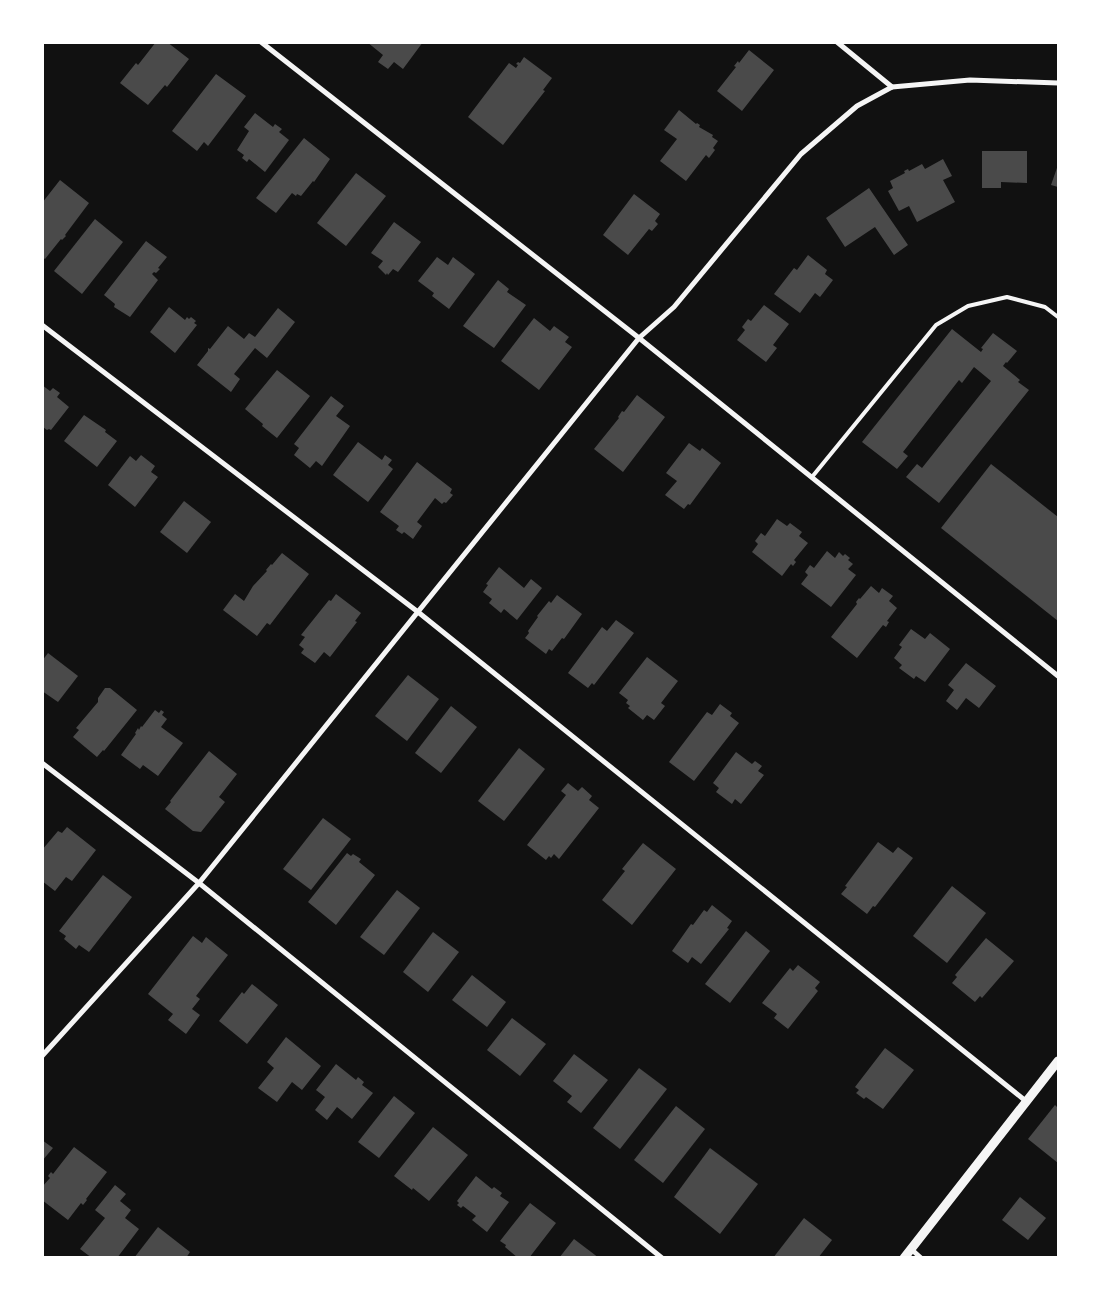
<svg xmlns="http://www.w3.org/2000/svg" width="1101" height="1300" viewBox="0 0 1101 1300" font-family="Poppins,sans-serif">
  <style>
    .building { fill: #4a4a4a }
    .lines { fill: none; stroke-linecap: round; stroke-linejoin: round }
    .service { stroke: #f5f5f5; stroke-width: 4 }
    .minor { stroke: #f5f5f5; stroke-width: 5 }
    .tertiary { stroke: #f5f5f5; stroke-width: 9 }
  </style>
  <rect width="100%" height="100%" fill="#111"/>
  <!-- building -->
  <g class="building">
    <path d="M156 42H167L189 59 167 87 165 85 148 105 120 83 136 63 138 65Z"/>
    <path d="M367 42H423L403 69 394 62 388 69 378 62 383 55Z"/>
    <path d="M749 50 774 70 742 111 717 91 736 67 734 66 738 61 739 63Z"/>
    <path d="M524 57 552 78 543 90 545 91 503 145 468 117 509 63 516 68 518 65 516 64 518 62 520 63Z"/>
    <path d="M216 74 246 96 208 146 204 142 197 151 172 131Z"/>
    <path d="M679 110 696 124 697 123 700 125 699 127 713 135 712 137 718 141 713 148 715 150 709 158 706 155 686 181 660 161 677 139 664 130Z"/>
    <path d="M255 113 273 127 275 124 282 129 279 132 289 140 265 172 249 159 247 162 242 158 244 155 237 150 249 131 244 127Z"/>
    <path d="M304 138 330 159 314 182 313 181 301 196 297 194 296 196 292 193 276 213 256 198Z"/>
    <path d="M982 151H1027V183L1001 182V188H982Z"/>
    <path d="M943 159 952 176 943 180 955 202 917 222 909 206 899 211 888 191 893 188 890 181 905 173 904 171 908 169 909 171 922 164 925 169Z"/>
    <path d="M1058 165V187L1051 185Z"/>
    <path d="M356 173 386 196 346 246 317 223Z"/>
    <path d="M60 180 89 203 65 235 66 236 62 240 61 239 45 259 42 257V203Z"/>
    <path d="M869 188 908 245 894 255 875 227 845 247 826 218Z"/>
    <path d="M634 194 660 214 655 221 658 224 652 231 649 229 628 255 603 235Z"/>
    <path d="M95 219 123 242 82 294 54 271Z"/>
    <path d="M394 222 421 242 398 272 393 269 388 275 387 273 386 275 378 267 383 261 371 253Z"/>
    <path d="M146 241 167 257 158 268 160 269 156 273 154 272 152 274 158 280 130 317 114 307 115 304 104 295Z"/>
    <path d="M808 255 827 270 825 274 833 280 820 297 815 293 800 313 774 294 794 268 797 270Z"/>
    <path d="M437 257 448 265 453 257 475 274 449 309 432 296 434 293 418 281Z"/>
    <path d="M498 280 509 289 507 292 526 305 494 348 463 326Z"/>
    <path d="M764 305 789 324 773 345 777 348 766 362 737 340 745 330 742 327 748 319 751 321Z"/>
    <path d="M169 307 185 320 187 317 189 319 191 317 196 321 194 323 197 325 175 353 150 332Z"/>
    <path d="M278 308 295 322 267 358 255 348 234 374 240 379 231 392 197 365 208 351V348L210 349 228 326 244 339 249 333 255 337Z"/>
    <path d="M534 318 550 331 554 326 569 337 565 342 572 347 539 390 501 361Z"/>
    <path d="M952 329 981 352 983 349 981 348 993 333 1017 351 1007 363 1006 362 1003 366 1020 380 1018 382 1029 390 939 503 906 477 917 464 922 468 991 381 974 367 962 383 959 380 903 452 908 456 897 469 862 442Z"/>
    <path d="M277 370 310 396 277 438 262 426 263 424 245 409Z"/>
    <path d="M42 385 50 391 53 388 60 393 57 397 69 407 51 430 49 429 47 430 43 427 44 425 42 424Z"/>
    <path d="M637 395 665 417 623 472 594 449 619 418 618 417 622 411 624 412Z"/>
    <path d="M331 396 344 406 336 416 350 426 322 466 316 461 310 468 294 455 299 448 294 444Z"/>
    <path d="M84 415 106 430 105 432 117 441 97 467 64 441Z"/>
    <path d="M358 442 382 460 385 455 392 460 388 465 393 469 368 502 333 475Z"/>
    <path d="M689 443 700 451 702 448 721 463 690 505 688 504 684 509 665 495 677 481 666 473Z"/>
    <path d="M141 455 155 466 151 472 158 477 135 507 108 485 130 456 136 461Z"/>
    <path d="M417 462 452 489 450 493 453 495 446 503 444 502 442 504 435 498 417 522 422 526 413 539 404 532 402 534 396 530 399 526 380 512Z"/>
    <path d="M991 464 1058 517V621L941 528Z"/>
    <path d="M184 501 211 522 187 553 160 532Z"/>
    <path d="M777 519 787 526 790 523 802 532 799 536 808 543 794 560 796 562 793 566 791 564 782 576 752 552 758 544 755 541 761 533 765 536Z"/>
    <path d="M827 551 835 558 839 552 843 556 845 554 850 558 848 560 853 564 848 569 856 575 831 607 801 584 808 575 805 572 810 565 814 568Z"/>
    <path d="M282 553 309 574 270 625 267 623 257 636 223 610 235 594 244 601 253 586 267 571 266 570 271 564 272 565Z"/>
    <path d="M499 567 524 588 531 579 542 588 517 620 504 609 501 613 489 603 492 599 483 592 488 585 486 584Z"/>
    <path d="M871 586 879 593 882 588 893 596 889 601 897 608 887 621 889 622 886 627 883 625 857 658 831 637 857 604 856 602 859 598 860 599Z"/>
    <path d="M336 594 361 613 355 621 357 622 330 657 324 652 315 663 301 653 304 649 299 645 305 637 301 635 329 600 331 601Z"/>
    <path d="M557 595 582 614 564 639 562 638 552 651 549 649 546 654 525 638 529 633 528 631 538 617 537 616 549 601 551 603Z"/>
    <path d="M616 620 634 633 594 685 592 683 588 688 568 673 602 627 607 631Z"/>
    <path d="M911 629 925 639 930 633 950 649 925 682 916 676 914 679 899 668 902 665 894 658 902 647 899 645Z"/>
    <path d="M48 653 78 676 58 702 42 691V661Z"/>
    <path d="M647 657 678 681 661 703 665 706 654 720 647 715 643 720 628 708 630 706 626 703 628 700 619 693Z"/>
    <path d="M966 663 996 686 979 708 966 698 957 710 946 701 954 690 948 685Z"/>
    <path d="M408 675 439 699 407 741 375 716Z"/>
    <path d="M105 688H110L137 710 104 751 103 750 97 757 73 737 79 730 76 728 98 702V698Z"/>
    <path d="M720 704 732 713 730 716 739 723 694 781 669 762 707 712 712 715Z"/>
    <path d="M451 706 477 727 441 773 415 753Z"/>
    <path d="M155 710 159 713 161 710 164 712 162 715 167 719 161 727 183 743 158 776 143 765 140 769 121 755 136 734 135 733 138 728 139 730 141 726 142 727Z"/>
    <path d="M519 748 545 769 504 821 478 801Z"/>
    <path d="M209 751 237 774 219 797 225 802 201 832 193 831 165 809 171 802 170 801Z"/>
    <path d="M736 752 752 764 755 761 762 766 758 771 764 775 741 804 735 799 732 804 716 792 719 788 713 783Z"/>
    <path d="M568 783 578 791 582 787 592 796 589 800 599 808 559 859 554 854 551 858 549 856 546 860 527 845 566 795 561 791Z"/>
    <path d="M323 818 351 839 311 890 283 869Z"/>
    <path d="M67 827 96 850 72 881 66 877 55 891 42 881V850L58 831 62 833Z"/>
    <path d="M878 842 893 853 898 847 913 858 875 907 873 906 867 914 841 894 847 887 845 886Z"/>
    <path d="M643 843 676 869 632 925 602 900 625 871 622 869Z"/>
    <path d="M347 853 351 856 353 854 361 859 359 862 375 875 336 925 308 902Z"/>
    <path d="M103 875 132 897 89 952 79 945 76 949 64 939 66 936 59 931Z"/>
    <path d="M952 886 986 913 947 963 913 936Z"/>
    <path d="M397 890 420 908 384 955 360 937Z"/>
    <path d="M712 905 732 921 727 928 729 929 701 964 692 957 688 963 672 951 691 924 693 925 704 910 707 912Z"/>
    <path d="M746 931 770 951 730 1003 705 984Z"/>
    <path d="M433 932 459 952 428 992 403 972Z"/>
    <path d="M193 936 202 943 206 937 228 955 196 996 200 999 192 1009 200 1015 186 1034 168 1020 173 1014 148 994Z"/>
    <path d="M986 938 1014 961 982 998 980 996 975 1002 952 983 957 977 955 975Z"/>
    <path d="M798 965 820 982 815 988 818 991 788 1029 774 1018 777 1014 762 1003 790 968 793 971Z"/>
    <path d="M472 975 506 1002 487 1027 452 1000Z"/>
    <path d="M252 984 278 1005 247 1044 219 1021 242 992 244 994Z"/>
    <path d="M512 1018 546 1044 520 1076 487 1050Z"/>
    <path d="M286 1037 321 1066 302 1090 292 1082 277 1102 258 1088 274 1068 267 1062Z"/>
    <path d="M885 1048 914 1070 883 1109 866 1097 864 1099 856 1093 859 1090 855 1087Z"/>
    <path d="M574 1054 608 1080 581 1113 567 1102 572 1096 553 1081Z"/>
    <path d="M336 1064 356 1080 358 1077 364 1082 362 1085 373 1093 352 1119 337 1107 327 1120 315 1110 325 1097 316 1090Z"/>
    <path d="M639 1068 667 1089 620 1149 593 1128Z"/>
    <path d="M394 1096 415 1113 379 1158 358 1142Z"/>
    <path d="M1055 1105 1058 1108V1163L1028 1139Z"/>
    <path d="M676 1106 705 1129 663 1183 634 1160Z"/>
    <path d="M433 1127 468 1155 429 1201 413 1188 412 1190 394 1176Z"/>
    <path d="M42 1140 53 1148 42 1161Z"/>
    <path d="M74 1147 107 1172 86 1199 87 1200 83 1205 81 1203 68 1220 42 1200V1187L50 1178 48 1176 51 1172 53 1174Z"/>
    <path d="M710 1148 758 1184 720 1234 674 1197Z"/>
    <path d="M476 1176 492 1189 494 1187 502 1193 500 1196 509 1202 487 1232 472 1220 476 1216 463 1206 461 1208 457 1205 459 1203 457 1201Z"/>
    <path d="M115 1185 126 1194 120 1201 131 1210 125 1218 139 1229 117 1258H92L80 1249 105 1218 95 1210Z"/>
    <path d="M1020 1197 1046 1218 1028 1240 1002 1220Z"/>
    <path d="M530 1203 556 1223 529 1258H518L505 1247 506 1245 500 1241Z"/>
    <path d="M804 1218 832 1240 818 1258H773Z"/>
    <path d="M158 1227 190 1252 186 1258H134Z"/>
    <path d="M574 1239 599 1258H559Z"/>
  </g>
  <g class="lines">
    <!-- service -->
    <path class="service" d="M812 477 936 325 968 306 1007 297 1045 307 1058 317"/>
    <!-- minor -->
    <g class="minor">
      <path d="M261 42 639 338 1058 676"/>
      <path d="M837 42 892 87"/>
      <path d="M42 325 418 612 1027 1102"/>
      <path d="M42 763 199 883 662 1258"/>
      <path d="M42 1056 199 883 639 338 674 307 801 154 857 106 892 87 970 80 1058 83"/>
      <path d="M911 1249 921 1258"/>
    </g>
    <!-- tertiary -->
    <path class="tertiary" d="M904 1258 1058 1061"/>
  </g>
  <!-- border -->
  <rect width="1101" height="1300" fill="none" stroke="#ffffff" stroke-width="88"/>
</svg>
